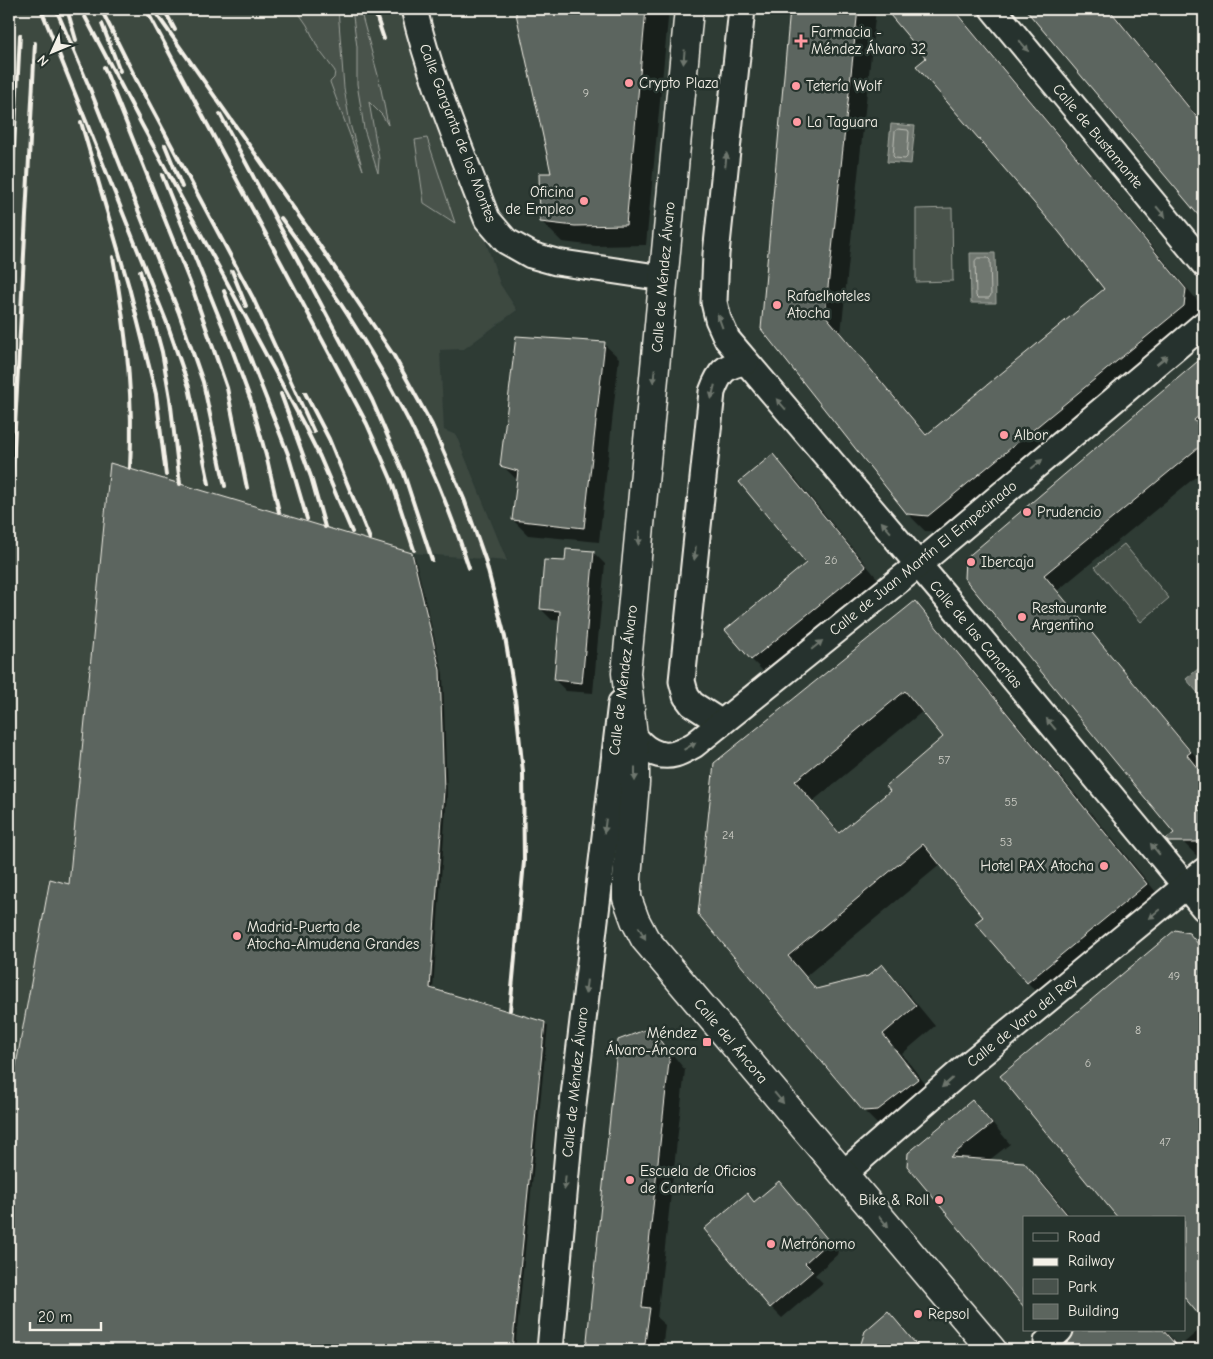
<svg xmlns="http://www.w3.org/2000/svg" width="1213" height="1359" viewBox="0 0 1213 1359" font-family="'Comic Neue',sans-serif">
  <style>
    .built { fill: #3c4841 }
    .green { fill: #48524c; stroke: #9ea29a }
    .water { fill: #6f7770; stroke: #a4a8a0 }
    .shadow { fill: #0007; fill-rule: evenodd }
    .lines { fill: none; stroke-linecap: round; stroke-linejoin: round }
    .shore { stroke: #bfc0b8; stroke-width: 1 }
    .building { fill: #5c655e; stroke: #f4f1e8; fill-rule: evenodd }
    .minor-casing { stroke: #f4f1e8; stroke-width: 29 }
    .major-casing { stroke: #f4f1e8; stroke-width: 31 }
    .minor { stroke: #26332d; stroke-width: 25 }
    .major { stroke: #26332d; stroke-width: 28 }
    .rail { stroke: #f4f1e8; stroke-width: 4 }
    .oneway { fill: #6e766e }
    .poi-dot { fill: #ff9aa2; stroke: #26332d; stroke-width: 2 }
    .labels { text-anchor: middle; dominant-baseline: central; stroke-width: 5; stroke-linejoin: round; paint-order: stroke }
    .number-label { font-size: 12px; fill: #cecec6 }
    .poi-label { font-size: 15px; fill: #f4f1e8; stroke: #26332d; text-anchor: start }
    .street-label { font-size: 15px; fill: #f4f1e8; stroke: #26332d }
  </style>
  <rect width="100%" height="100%" fill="#2e3b34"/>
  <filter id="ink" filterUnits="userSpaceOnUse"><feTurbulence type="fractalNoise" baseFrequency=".02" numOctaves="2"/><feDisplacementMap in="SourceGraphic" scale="10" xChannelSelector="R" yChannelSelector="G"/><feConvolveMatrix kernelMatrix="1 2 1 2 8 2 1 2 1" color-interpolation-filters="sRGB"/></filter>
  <g filter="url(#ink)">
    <!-- built -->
    <path class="built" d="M9 9H398L465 198 484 236 500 284 517 310 464 349 440 350 444 430 456 435 507 561 412 553 110 464 69 884 50 880 9 1105Z"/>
    <!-- green -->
    <g class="green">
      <path d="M296 9H338L344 88 350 124 363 170 330 82 334 78 335 71 319 50 307 25Z"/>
      <path d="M352 9H360L379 79 388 125 382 115 369 102 379 159 378 173 364 129 361 108 357 84V47Z"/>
      <path d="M427 138 455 223 424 203 415 140Z"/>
      <path d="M952 208 953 281 916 282V209Z"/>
      <path d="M1124 544 1169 598 1141 622 1095 567Z"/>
    </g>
    <!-- water -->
    <g class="water">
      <path d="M891 124 915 126 911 164 887 162Z"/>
      <path d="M970 253H995L996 303H971Z"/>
      <path d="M1204 664V700L1186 679Z"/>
    </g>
    <!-- shadow -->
    <g class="shadow">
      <path d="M517 9H669L646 245 596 246 562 242 542 222 552 174Z"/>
      <path d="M791 9H876L841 333 927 435 1106 290 928 58 886 9H954L1202 306 1201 322 945 532 925 531 908 514 762 329Z"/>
      <path d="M1027 9H1110L1204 124V220Z"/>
      <path d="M604 344 619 358 599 542 528 535 513 520 518 481 502 465Z"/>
      <path d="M1204 358V470L1057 591 1198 759 1204 754V856H1197L1182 841 966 559Z"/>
      <path d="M773 456 794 477 886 589 773 681 752 660 808 563Z"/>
      <path d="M594 553 605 564 593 693 566 691 555 680 560 620H552L541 609 566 563Z"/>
      <path d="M412 554 415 558 443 674 447 794 433 990 545 1023 548 1026 515 1350H9V1113L51 881 70 886Z"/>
      <path d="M915 603 934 623 1166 904 1047 1002 1028 983 977 923 984 917 941 864 806 976 818 990 868 977 882 966 901 985 935 1026 902 1054 937 1099 883 1130 863 1110 699 914ZM923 711 945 737 892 791 840 833 813 801Z"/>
      <path d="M1188 934 1204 950V1319L1184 1295V1218L1100 1195 1090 1184Z"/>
      <path d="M650 1030 666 1046 685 1070 657 1318 665 1325 662 1350H587L619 1041Z"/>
      <path d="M972 1102 991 1121 1010 1144 988 1161 1023 1163 1043 1183 1072 1218H1024V1305L908 1166Z"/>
      <path d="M790 1194 839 1253 815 1275 823 1283 782 1318 771 1307Z"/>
      <path d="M888 1313 922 1350H853L861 1347Z"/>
      <path d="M1204 1326V1350H1063L1062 1349 1068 1343 1067 1342 1062 1346 1046 1330H1165L1179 1347Z"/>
    </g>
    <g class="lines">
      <!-- shore -->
      <g class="shore">
        <path d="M898 129 908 130 909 132 907 157 905 159 895 158 893 156 895 132Z"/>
        <path d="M978 258H988L990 260 991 295 989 298H978L976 296 975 261Z"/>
      </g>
    </g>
    <!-- building -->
    <g class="building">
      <path d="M515 9H646L626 225 575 226 540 222 539 173H551Z"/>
      <path d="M790 9H858L825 315 926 435 1104 289 1059 232 916 66 926 58 885 9H953L1186 289 1184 306 928 516 907 514 761 329Z"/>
      <path d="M1025 9H1109L1204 126V222Z"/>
      <path d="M516 336 605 342 584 528 512 520 518 471 500 466Z"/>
      <path d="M1204 356V412L1194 420 1204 432V443L1044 575 1191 752 1187 755 1202 774 1198 812 1204 807V842H1168L1166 839 1174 833 964 578 965 559Z"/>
      <path d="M773 454 866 567 751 660 725 630 806 563 739 482Z"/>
      <path d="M110 463 412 553 440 670 444 790 430 988 545 1022 512 1350H9V1077L14 1076 50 879 69 884Z"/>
      <path d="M566 549 594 551 582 683 554 680 560 611 540 609 544 560 565 561Z"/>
      <path d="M915 601 1147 884 1027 983 975 923 983 917 923 844 788 956 816 989 868 976 882 964 916 1006 883 1034 918 1079 878 1110 863 1111 698 914 714 763ZM905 691 943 737 886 786 890 791 839 833 795 781Z"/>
      <path d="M1175 930 1189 933 1204 951V1321L1184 1297V1218H1118L1090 1184 1089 1185 1000 1076Z"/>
      <path d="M650 1028 670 1053 642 1307 650 1308 644 1350H586L618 1040Z"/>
      <path d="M972 1100 992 1124 950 1157 1024 1162 1070 1218H1024V1307L907 1166 908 1153Z"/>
      <path d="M779 1181 829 1241 805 1263 813 1271 770 1308 704 1229 747 1193 754 1202Z"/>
      <path d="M888 1311 921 1350H859L865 1331Z"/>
      <path d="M1075 1330H1163L1180 1350H1059L1070 1340Z"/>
    </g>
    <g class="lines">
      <defs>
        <g id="minor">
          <path d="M414 9C431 81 461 150 487 219L506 241 531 255 556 262 663 278"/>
          <path d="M742 9 716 254 714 302 718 319 727 339 945 596 1204 908"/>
          <path d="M993 9 1204 264"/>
          <path d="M720 722 692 704 686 696 682 681 712 392C719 373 724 365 746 362"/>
          <path d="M633 734C642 748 658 759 675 754 682 752 688 748 694 745L918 565 1204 324"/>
          <path d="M843 1174 968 1065 1204 871"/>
          <path d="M1047 1342 1060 1330"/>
          <path d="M550 1350 570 1129 621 703"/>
        </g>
        <path id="major" d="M689 9 626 673 635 755V783L627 878V898L635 920 645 939 992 1350"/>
      </defs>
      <!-- minor casing -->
      <use href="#minor" class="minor-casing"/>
      <!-- major casing -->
      <use href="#major" class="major-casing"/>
      <!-- minor -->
      <use href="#minor" class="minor"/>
      <!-- major -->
      <use href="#major" class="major"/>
      <!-- rail -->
      <g class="rail">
        <path d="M41 9 167 323 189 387 209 484"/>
        <path d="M56 9 88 84 179 313 203 382 225 486"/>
        <path d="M67 9 76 40"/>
        <path d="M81 9 142 125 304 425 320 457 352 532"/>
        <path d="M101 9 136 79 253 298 314 432"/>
        <path d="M153 9 314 237 394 356 432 425 464 499 485 559 505 637 515 697 523 772 524 862 510 1010"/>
        <path d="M164 9 175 30"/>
        <path d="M374 9 384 39"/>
        <path d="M147 11 367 424 391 479 414 550"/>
        <path d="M102 24 120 71"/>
        <path d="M104 67 193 290 227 388 247 488"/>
        <path d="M9 98 12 77"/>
        <path d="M220 114 372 400 404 474 432 560"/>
        <path d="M81 122 129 287 156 394 166 475"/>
        <path d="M165 145 182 187"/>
        <path d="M162 175 233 352 251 401 267 459 279 512"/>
        <path d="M281 218C360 325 429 440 469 568"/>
        <path d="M9 242 20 35"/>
        <path d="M113 257C126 326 134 397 130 468"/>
        <path d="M140 271 162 352 170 398 180 484"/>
        <path d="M232 271 246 306"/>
        <path d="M224 291 288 454 307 519"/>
        <path d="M305 393 329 439 370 539"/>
        <path d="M281 394 311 477 325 527"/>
        <path d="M9 542 35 43"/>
      </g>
    </g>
    <!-- one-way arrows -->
    <defs><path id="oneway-solid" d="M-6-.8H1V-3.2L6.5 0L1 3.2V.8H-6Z" transform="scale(1.25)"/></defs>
    <g class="oneway">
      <use href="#oneway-solid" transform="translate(1024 46) rotate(50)"/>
      <use href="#oneway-solid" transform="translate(684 57) rotate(95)"/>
      <use href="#oneway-solid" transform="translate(726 160) rotate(-84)"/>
      <use href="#oneway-solid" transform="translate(1161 212) rotate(50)"/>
      <use href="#oneway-solid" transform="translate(720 321) rotate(-110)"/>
      <use href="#oneway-solid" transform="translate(1162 360) rotate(-40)"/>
      <use href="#oneway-solid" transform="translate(654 376) rotate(95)"/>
      <use href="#oneway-solid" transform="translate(713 392) rotate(104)"/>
      <use href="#oneway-solid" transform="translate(781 404) rotate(-131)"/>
      <use href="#oneway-solid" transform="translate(1037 464) rotate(-40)"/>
      <use href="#oneway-solid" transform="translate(886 527) rotate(-131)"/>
      <use href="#oneway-solid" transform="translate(639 538) rotate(95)"/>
      <use href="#oneway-solid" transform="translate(695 553) rotate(96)"/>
      <use href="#oneway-solid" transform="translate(817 645) rotate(-39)"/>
      <use href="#oneway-solid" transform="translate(1051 724) rotate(-130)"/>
      <use href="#oneway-solid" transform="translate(690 746) rotate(-31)"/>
      <use href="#oneway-solid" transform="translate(635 774) rotate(90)"/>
      <use href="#oneway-solid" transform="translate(605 826) rotate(97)"/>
      <use href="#oneway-solid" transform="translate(1155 849) rotate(-130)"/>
      <use href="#oneway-solid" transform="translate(1154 914) rotate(141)"/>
      <use href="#oneway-solid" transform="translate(642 933) rotate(60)"/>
      <use href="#oneway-solid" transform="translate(586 987) rotate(97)"/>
      <use href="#oneway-solid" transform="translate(947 1083) rotate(139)"/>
      <use href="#oneway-solid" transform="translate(779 1098) rotate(50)"/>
      <use href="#oneway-solid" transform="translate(565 1183) rotate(95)"/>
      <use href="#oneway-solid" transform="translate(884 1222) rotate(50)"/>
    </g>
  </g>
  <!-- markers -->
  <g class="poi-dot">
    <path d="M798.5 33.5h5v5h5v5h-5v5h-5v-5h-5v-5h5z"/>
    <circle cx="629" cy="83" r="5"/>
    <circle cx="796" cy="86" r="5"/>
    <circle cx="797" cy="122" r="5"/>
    <circle cx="584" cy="201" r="5"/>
    <circle cx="777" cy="305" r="5"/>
    <circle cx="1004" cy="435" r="5"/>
    <circle cx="1027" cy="512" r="5"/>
    <circle cx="971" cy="562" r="5"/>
    <circle cx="1022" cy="617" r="5"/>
    <circle cx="1104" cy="866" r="5"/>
    <circle cx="237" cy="936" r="5"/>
    <rect x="702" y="1037" width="10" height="10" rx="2.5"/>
    <circle cx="630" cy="1180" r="5"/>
    <circle cx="939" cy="1200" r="5"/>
    <circle cx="771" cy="1244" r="5"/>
    <circle cx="918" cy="1314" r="5"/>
  </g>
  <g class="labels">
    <!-- number labels -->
    <g class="number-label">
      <text x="586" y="93">9</text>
      <text x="831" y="560">26</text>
      <text x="944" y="760">57</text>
      <text x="1011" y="802">55</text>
      <text x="728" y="835">24</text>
      <text x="1006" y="842">53</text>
      <text x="1174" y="976">49</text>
      <text x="1138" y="1030">8</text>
      <text x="1088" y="1063">6</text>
      <text x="1165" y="1142">47</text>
    </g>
    <!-- poi labels -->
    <g class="poi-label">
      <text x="811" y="32">Farmacia -<tspan x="811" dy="17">Méndez Álvaro 32</tspan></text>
      <text x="639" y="83">Crypto Plaza</text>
      <text x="806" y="86">Tetería Wolf</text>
      <text x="807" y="122">La Taguara</text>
      <text x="574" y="192" text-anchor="end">Oficina<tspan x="574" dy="17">de Empleo</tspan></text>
      <text x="787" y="296">Rafaelhoteles<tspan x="787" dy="17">Atocha</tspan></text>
      <text x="1014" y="435">Albor</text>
      <text x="1037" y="512">Prudencio</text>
      <text x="981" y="562">Ibercaja</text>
      <text x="1032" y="608">Restaurante<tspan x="1032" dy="17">Argentino</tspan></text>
      <text x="1094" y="866" text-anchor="end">Hotel PAX Atocha</text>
      <text x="247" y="927">Madrid-Puerta de<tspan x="247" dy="17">Atocha-Almudena Grandes</tspan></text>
      <text x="697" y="1033" text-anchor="end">Méndez<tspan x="697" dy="17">Álvaro-Áncora</tspan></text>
      <text x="640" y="1171">Escuela de Oficios<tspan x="640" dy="17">de Cantería</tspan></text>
      <text x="929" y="1200" text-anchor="end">Bike &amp; Roll</text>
      <text x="781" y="1244">Metrónomo</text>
      <text x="928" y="1314">Repsol</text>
    </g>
    <!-- street labels -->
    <g class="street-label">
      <text transform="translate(458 133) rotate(69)">Calle Garganta de los Montes</text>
      <text transform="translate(1098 136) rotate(50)">Calle de Bustamante</text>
      <text transform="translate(663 277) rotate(-85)">Calle de Méndez Álvaro</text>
      <text transform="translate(923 558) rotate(-39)">Calle de Juan Martín El Empecinado</text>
      <text transform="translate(976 634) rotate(50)">Calle de las Canarias</text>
      <text transform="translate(623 680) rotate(-83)">Calle de Méndez Álvaro</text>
      <text transform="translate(1022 1021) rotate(-39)">Calle de Vara del Rey</text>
      <text transform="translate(731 1041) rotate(50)">Calle del Áncora</text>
      <text transform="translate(575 1082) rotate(-84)">Calle de Méndez Álvaro</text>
    </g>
  </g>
  <!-- margin -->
  <rect width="1213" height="1359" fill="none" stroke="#26332d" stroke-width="30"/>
  <rect x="15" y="15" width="1183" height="1329" fill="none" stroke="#f4f1e8" stroke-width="2" filter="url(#ink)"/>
  <!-- legend -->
  <rect x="1023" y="1216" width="162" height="115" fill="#26332d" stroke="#787f78"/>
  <rect x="1033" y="1233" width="25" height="8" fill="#26332d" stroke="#787f78"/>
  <text x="1068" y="1242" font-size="15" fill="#f4f1e8">Road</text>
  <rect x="1033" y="1258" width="25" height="8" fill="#f4f1e8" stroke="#787f78"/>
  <text x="1068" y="1266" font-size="15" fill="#f4f1e8">Railway</text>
  <rect x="1033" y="1279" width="25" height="15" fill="#48524c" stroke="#787f78"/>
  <text x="1068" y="1292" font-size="15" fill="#f4f1e8">Park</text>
  <rect x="1033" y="1304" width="25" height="15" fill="#5c655e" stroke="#787f78"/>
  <text x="1068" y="1316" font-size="15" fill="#f4f1e8">Building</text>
  <!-- north arrow -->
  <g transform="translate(52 52) rotate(226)" stroke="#26332d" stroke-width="4" paint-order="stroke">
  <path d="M0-4L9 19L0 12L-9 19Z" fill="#f4f1e8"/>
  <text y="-8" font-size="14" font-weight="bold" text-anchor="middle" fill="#f4f1e8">N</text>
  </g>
  <!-- scale -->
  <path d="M30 1322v8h71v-8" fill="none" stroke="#f4f1e8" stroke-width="2.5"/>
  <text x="38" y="1322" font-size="15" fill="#f4f1e8" stroke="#26332d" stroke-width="4" paint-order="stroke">20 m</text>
</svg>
